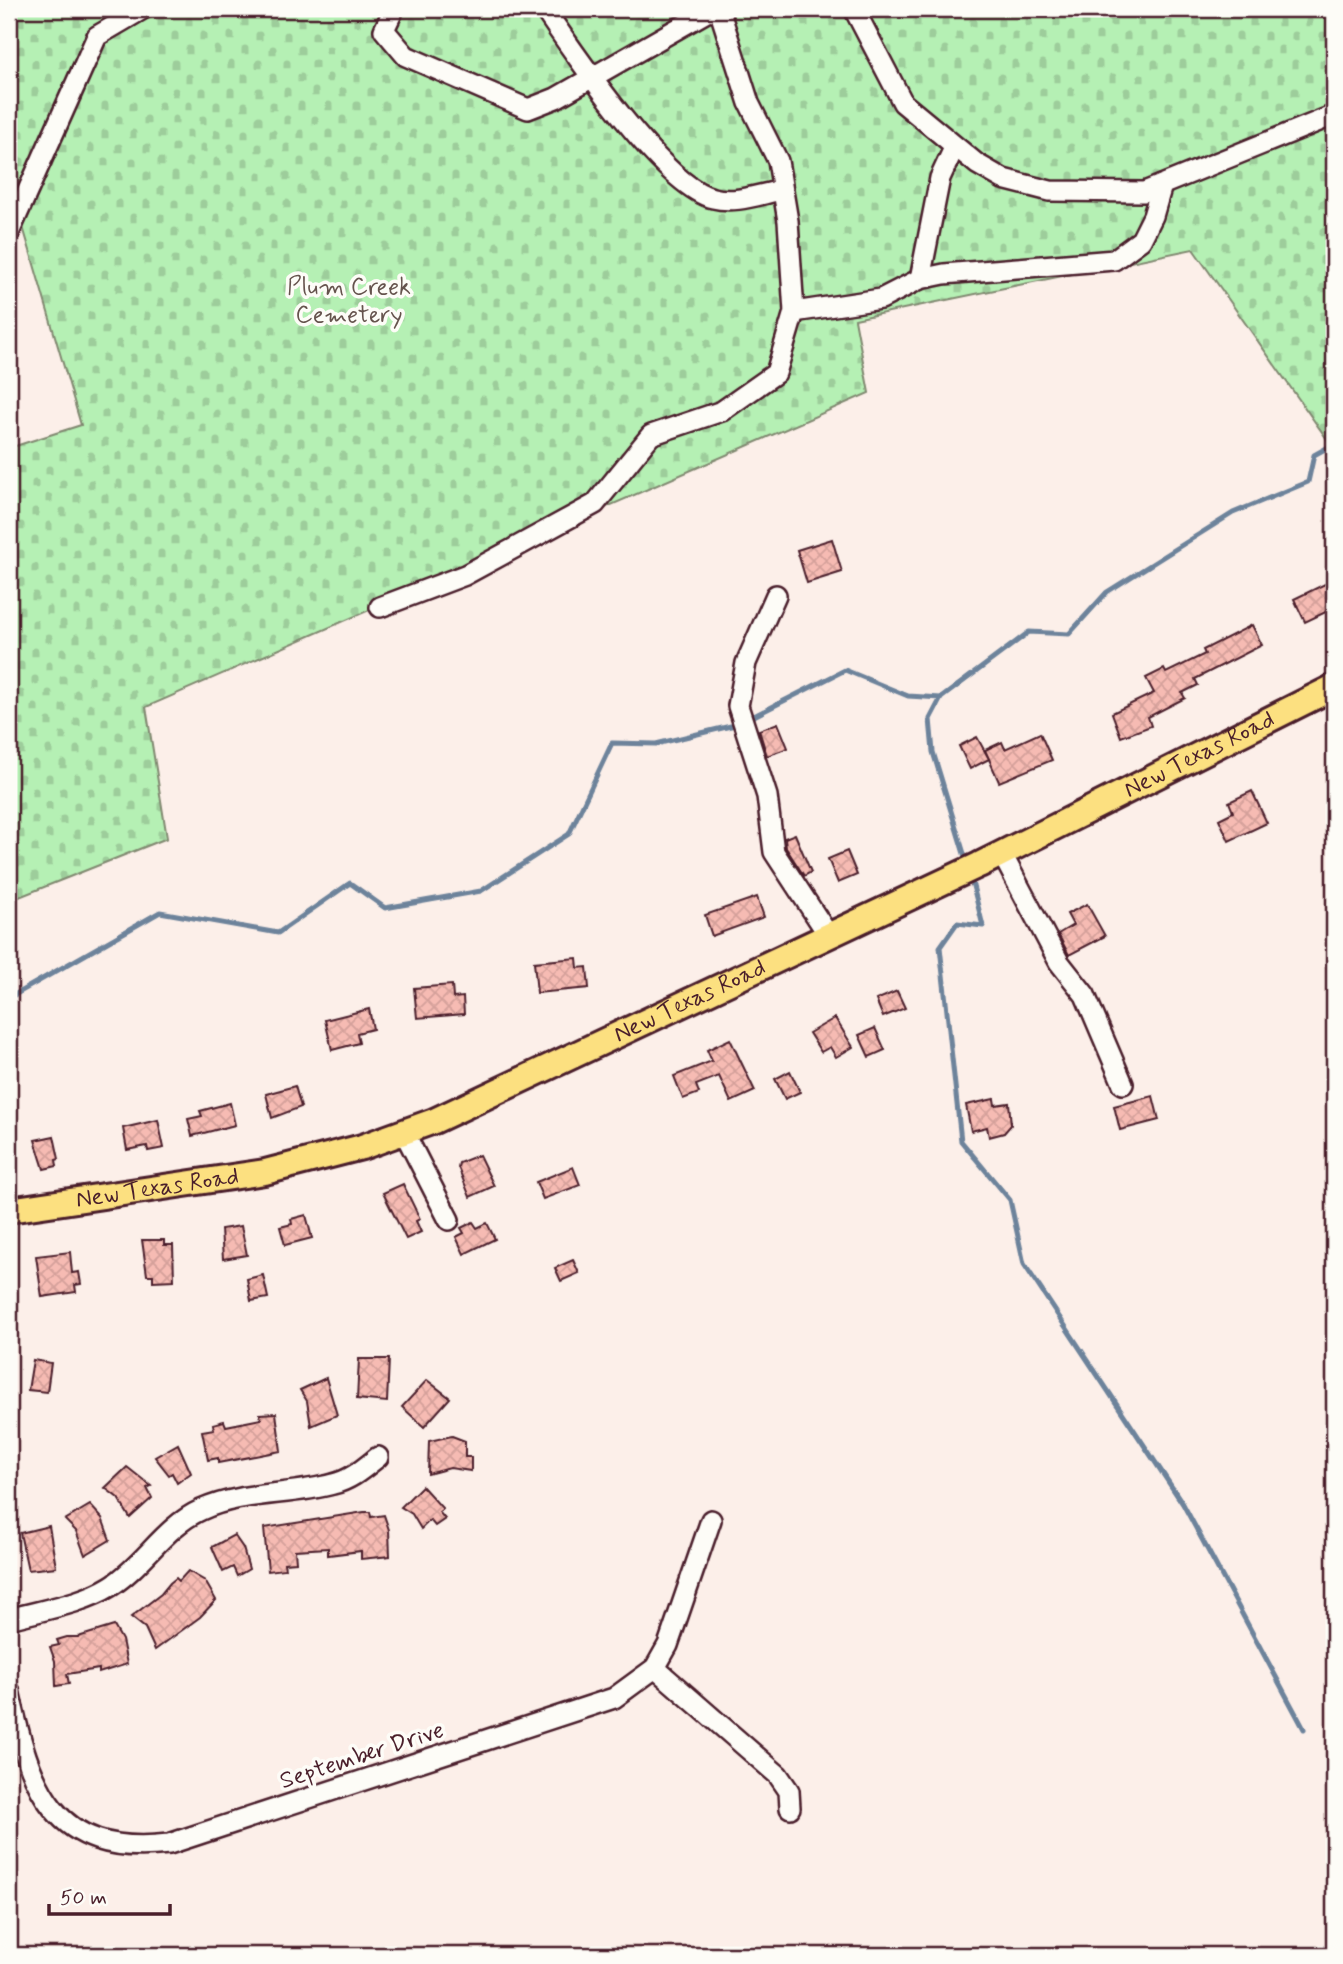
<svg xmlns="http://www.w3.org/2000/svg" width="1343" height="1964" viewBox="0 0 1343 1964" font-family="Mynerve,sans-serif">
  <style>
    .cemetery { fill: url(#cemetery-stones); stroke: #808870; stroke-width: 2 }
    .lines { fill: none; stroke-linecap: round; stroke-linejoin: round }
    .stream { stroke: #6d839b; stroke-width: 5 }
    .building { fill: url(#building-cross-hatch); stroke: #4a1f2b; stroke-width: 2 }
    .minor-casing { stroke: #4a1f2b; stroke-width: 24 }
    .major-casing { stroke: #4a1f2b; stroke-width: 30 }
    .minor { stroke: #fdfcf7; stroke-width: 19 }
    .major { stroke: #fce080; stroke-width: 24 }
    .labels { text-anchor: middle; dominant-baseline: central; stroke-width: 7; stroke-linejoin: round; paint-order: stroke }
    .park-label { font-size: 24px; fill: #65534d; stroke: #fdfcf7 }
    .street-label { font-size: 24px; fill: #4a1f2b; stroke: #fdfcf7 }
  </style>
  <defs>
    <pattern id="cemetery-stones" width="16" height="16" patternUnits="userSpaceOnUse" patternTransform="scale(1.75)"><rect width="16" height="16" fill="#b5f0b4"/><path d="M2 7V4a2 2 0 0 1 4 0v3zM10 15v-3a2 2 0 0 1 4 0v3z" fill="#9dcd9b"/></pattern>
    <pattern id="building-cross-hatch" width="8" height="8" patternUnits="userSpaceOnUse" patternTransform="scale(1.75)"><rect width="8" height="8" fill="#f6bbb3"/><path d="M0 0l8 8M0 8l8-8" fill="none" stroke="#d4a09a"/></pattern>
  </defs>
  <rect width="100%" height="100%" fill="#fcefe9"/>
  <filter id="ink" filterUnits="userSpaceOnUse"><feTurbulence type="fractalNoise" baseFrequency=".0143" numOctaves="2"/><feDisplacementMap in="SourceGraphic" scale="14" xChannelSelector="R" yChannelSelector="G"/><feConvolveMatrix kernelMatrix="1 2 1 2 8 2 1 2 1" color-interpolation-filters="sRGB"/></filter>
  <g filter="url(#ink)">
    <!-- cemetery -->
    <path class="cemetery" d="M9 9H1334V449L1193 249 855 319 869 393 146 707 167 838 9 901V448L81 425 9 179Z"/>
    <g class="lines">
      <!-- stream -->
      <g class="stream">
        <path d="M748 719 845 670 908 696 941 698"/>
        <path d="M965 857 933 752 930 719 941 698 1029 632 1069 634 1107 592 1233 513 1308 482 1314 455 1334 444"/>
        <path d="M972 882 983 926 957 923 940 947 961 1141 1010 1200 1024 1264 1183 1504 1304 1729"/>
        <path d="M9 998 160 912 278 933 350 883 385 908 481 891 569 834 612 743 656 744 739 724"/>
      </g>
    </g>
    <!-- building -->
    <g class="building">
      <path d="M832 539 842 572 807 583 797 550Z"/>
      <path d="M1329 582 1334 591V608L1305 622 1294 599Z"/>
      <path d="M1252 625 1262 645 1195 679 1198 685 1182 693 1185 698 1148 717 1151 726 1121 737 1112 713 1154 693 1146 678 1164 669 1166 673 1205 654 1203 650Z"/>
      <path d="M778 723 788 748 767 756 759 730Z"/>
      <path d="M1040 733 1052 760 999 782 985 750 1002 742 1005 749Z"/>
      <path d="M977 737 989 759 970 769 959 746Z"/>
      <path d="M1252 791 1267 823 1229 841 1219 819 1233 812 1229 802Z"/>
      <path d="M795 834 811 872 804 876 786 848 785 838Z"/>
      <path d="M847 851 857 875 838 883 828 859Z"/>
      <path d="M757 897 764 917 712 936 705 915Z"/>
      <path d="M1087 904 1105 936 1069 955 1058 934 1073 925 1067 914Z"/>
      <path d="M577 958 578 968 587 967 589 988 537 993 534 962Z"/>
      <path d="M452 985 453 998 463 997 464 1014 417 1018 414 988Z"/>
      <path d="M897 991 905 1008 883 1017 876 1000Z"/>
      <path d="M369 1009 373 1029 357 1033 359 1043 332 1050 325 1020Z"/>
      <path d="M835 1018 853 1047 836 1057 830 1047 821 1052 809 1033Z"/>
      <path d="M875 1028 885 1050 869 1057 859 1035Z"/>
      <path d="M730 1039 755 1091 731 1102 719 1076 696 1085 699 1093 683 1099 674 1076 712 1061 707 1050Z"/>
      <path d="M790 1071 800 1092 785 1099 775 1079Z"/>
      <path d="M295 1086 301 1107 272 1118 266 1094Z"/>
      <path d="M1153 1096 1159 1120 1120 1130 1114 1106Z"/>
      <path d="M994 1099 995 1105 1009 1103 1011 1125 1004 1133 989 1137 987 1127 971 1131 966 1105Z"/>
      <path d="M230 1103 235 1125 192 1136 188 1119 202 1116 200 1111Z"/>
      <path d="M158 1120 164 1148 148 1151 147 1146 127 1150 123 1128Z"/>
      <path d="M54 1136 59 1159 56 1160 57 1166 44 1169 35 1140Z"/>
      <path d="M479 1155 494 1186 470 1197 458 1167 459 1163Z"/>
      <path d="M573 1167 580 1185 543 1199 536 1182Z"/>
      <path d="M403 1184 420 1219 416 1221 421 1232 406 1239 383 1193Z"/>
      <path d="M306 1215 312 1238 285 1245 280 1227 292 1224 291 1219Z"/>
      <path d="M473 1222 477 1228 487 1223 495 1239 464 1254 456 1237 464 1233 461 1228Z"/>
      <path d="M241 1226 247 1255 223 1259 221 1229Z"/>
      <path d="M142 1240H164V1245H173L174 1280 153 1281V1275H147Z"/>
      <path d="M70 1252 72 1273 79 1272 81 1284 75 1285 76 1292 42 1297 36 1256Z"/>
      <path d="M573 1260 579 1273 561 1281 555 1268Z"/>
      <path d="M263 1275 268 1298 251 1301 247 1279Z"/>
      <path d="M359 1359H389L387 1402 357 1399Z"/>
      <path d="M33 1360 51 1363 47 1392 28 1390Z"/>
      <path d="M326 1378 337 1415 311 1426 307 1401 300 1390Z"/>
      <path d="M427 1380 450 1398 424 1427 402 1407Z"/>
      <path d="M276 1413 281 1451 218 1463V1458L208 1460 202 1431 214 1429 213 1424 224 1421 226 1426 261 1419 260 1414Z"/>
      <path d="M452 1436 465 1441V1457H471V1471L450 1468 428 1474 429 1441Z"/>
      <path d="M178 1444 191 1473 177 1483 172 1473 169 1475 155 1457Z"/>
      <path d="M127 1467 151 1486 147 1488 152 1498 130 1518 118 1498 105 1488Z"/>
      <path d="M422 1486 443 1509 439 1512 445 1519 435 1526 430 1520 421 1529 412 1514 401 1507Z"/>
      <path d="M90 1505 102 1518 110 1540 85 1555 76 1531 65 1520Z"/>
      <path d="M364 1512H370L371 1517 384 1515 389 1530 390 1556 361 1559V1551L328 1555V1548L295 1550 296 1562 284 1563 285 1569 268 1571 264 1528Z"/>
      <path d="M49 1526 56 1567 28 1570 20 1533Z"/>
      <path d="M234 1535 243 1548 249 1569 237 1576 233 1567 223 1572 212 1547Z"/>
      <path d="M188 1571 205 1581 216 1600 200 1617 155 1650 145 1628 131 1617 161 1594 170 1583 176 1578 179 1581Z"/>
      <path d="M114 1626 122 1640 127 1664 99 1673V1669L67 1674 69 1684 56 1686 55 1661 50 1647 59 1645 57 1640 67 1637H78Z"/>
    </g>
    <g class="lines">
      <defs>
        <g id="minor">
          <path d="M394 9 384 30 406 56 528 109 556 98 712 9"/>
          <path d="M544 9C574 53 664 187 713 198 736 204 760 194 782 190"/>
          <path d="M854 9 903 103 977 164 1003 179 1050 191 1144 192 1334 115"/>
          <path d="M9 233 97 36 143 9"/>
          <path d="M920 279 940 178 954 148"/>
          <path d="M794 312 881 299 920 279 944 274 1114 260 1141 240 1153 216 1162 185"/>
          <path d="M776 595 746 663 738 706 767 796 774 852 829 936"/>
          <path d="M380 607 465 575 595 504 651 435 722 411 776 373 794 312 788 221 778 161 749 103 719 9"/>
          <path d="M1002 854 1059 962 1085 995 1123 1084"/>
          <path d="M404 1132 449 1220"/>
          <path d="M9 1619C41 1610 82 1604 111 1586 144 1565 165 1526 201 1510 242 1491 290 1496 333 1484 351 1480 364 1468 378 1457"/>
          <path d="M655 1668 778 1775 789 1791 790 1808"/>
          <path d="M9 1690C30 1787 52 1858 169 1844L614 1698 655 1668 668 1645 711 1520"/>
        </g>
        <g id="major">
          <path id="s1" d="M9 1210 265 1172 362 1147 434 1121 979 865 1334 687"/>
        </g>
      </defs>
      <!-- minor casing -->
      <use href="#minor" class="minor-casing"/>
      <!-- major casing -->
      <use href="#major" class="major-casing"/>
      <!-- minor -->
      <use href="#minor" class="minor"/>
      <!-- major -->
      <use href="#major" class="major"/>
    </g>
  </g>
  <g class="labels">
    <!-- park labels -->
    <g class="park-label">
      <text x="349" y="287">Plum Creek<tspan x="349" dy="28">Cemetery</tspan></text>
    </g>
    <!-- street labels -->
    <g class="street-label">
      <text stroke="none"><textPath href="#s1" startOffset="1284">New Texas Road</textPath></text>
      <text stroke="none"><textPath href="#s1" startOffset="718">New Texas Road</textPath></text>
      <text stroke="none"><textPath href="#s1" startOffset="150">New Texas Road</textPath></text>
      <text transform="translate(362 1756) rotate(-18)">September Drive</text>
    </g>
  </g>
  <!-- margin -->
  <rect width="1343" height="1964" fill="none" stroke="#fdfcf7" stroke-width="35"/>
  <rect x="18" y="18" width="1308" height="1929" fill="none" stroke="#4a1f2b" stroke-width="2.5" filter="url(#ink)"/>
  <!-- scale -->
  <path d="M49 1904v10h121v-10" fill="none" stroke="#4a1f2b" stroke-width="3.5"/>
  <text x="60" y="1904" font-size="21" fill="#4a1f2b" stroke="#fdfcf7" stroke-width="5" paint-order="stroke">50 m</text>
</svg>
